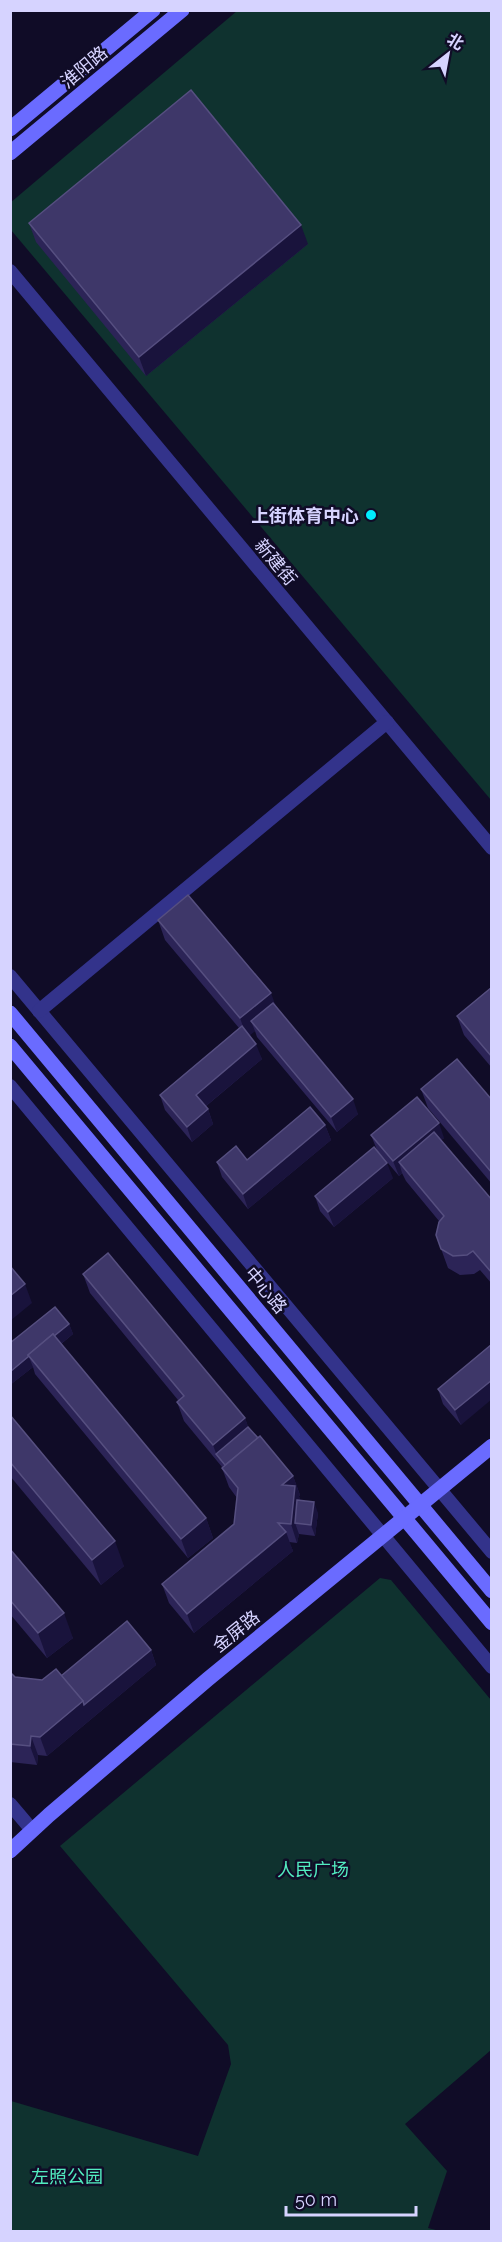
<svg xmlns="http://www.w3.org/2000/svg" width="502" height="2242" viewBox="0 0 502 2242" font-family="Raleway,'Noto Sans SC',sans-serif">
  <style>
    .green { fill: #0f322f }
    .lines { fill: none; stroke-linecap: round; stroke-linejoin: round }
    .street { stroke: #33338b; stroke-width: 14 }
    .secondary { stroke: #6a6bff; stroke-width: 15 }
    .wall { fill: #2c2457 }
    .shaded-wall { fill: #19133c }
    .building { fill: #3e3769; stroke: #564f80; stroke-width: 1.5 }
    .poi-dot { fill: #00edfe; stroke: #100c27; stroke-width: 2 }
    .labels { text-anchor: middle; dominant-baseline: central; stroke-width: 5; stroke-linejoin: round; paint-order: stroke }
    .street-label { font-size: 18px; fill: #d6d3ff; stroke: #100c27 }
    .poi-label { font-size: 18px; font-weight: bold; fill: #d6d3ff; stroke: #100c27; text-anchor: end }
    .park-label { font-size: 18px; fill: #52ecc0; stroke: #100c27 }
  </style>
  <rect width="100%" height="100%" fill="#100c27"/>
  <!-- green -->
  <g class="green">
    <path d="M237 11H491V800L11 230 10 203Z"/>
    <path d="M380 1578 391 1580 491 1700V2050L405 2124 447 2171 428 2228 440 2231H11V2101L198 2156 231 2064 228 2045 60 1846Z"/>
  </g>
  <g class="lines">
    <!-- street -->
    <g class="street">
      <path d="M10 271 492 848"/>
      <path d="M10 976 492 1552"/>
      <path d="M39 1011 387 722"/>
      <path d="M10 1086 492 1667"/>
      <path d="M10 1804 32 1830"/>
    </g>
    <!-- secondary -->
    <g class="secondary">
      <path d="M10 129 153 10"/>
      <path d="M10 153 182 10"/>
      <path d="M10 1013 492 1591"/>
      <path d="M10 1046 492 1623"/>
      <path d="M10 1851 49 1815 208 1679 492 1446"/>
    </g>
  </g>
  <!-- wall -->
  <g class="wall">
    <path d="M29 223 308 244 146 376 36 242Z"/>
    <path d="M158 920 276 1007 358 1114 337 1132 257 1037 255 1031 249 1035 262 1059 205 1107 208 1109 213 1124 192 1142 165 1110 160 1095 239 1028 165 940Z"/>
    <path d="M492 987V1068L464 1035 457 1016Z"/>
    <path d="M421 1089 492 1100V1184L428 1108Z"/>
    <path d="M325 1125 331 1140 248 1209 222 1177 217 1162 247 1160Z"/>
    <path d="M371 1135 444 1138 441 1140 492 1200V1284L480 1270 474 1274 460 1275 448 1268 436 1235 439 1221 406 1181 402 1173 399 1176 377 1150Z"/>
    <path d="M393 1178 334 1227 320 1211 315 1196Z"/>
    <path d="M83 1274 245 1418 248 1427 258 1438 293 1476 300 1495 299 1496 300 1501 318 1513 315 1536 299 1534 297 1543 289 1542 293 1551 194 1633 169 1603 162 1584 234 1524 237 1498 229 1487 222 1468V1467L184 1421 177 1402 178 1400 90 1293Z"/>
    <path d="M69 1324 73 1334 61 1344 206 1518 213 1538 188 1558 35 1374 33 1367 10 1385V1343Z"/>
    <path d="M492 1344 461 1425 443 1404 438 1389Z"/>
    <path d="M10 1415 124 1566 101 1585 10 1476Z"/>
    <path d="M10 1549 73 1638 47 1658 10 1614Z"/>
    <path d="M151 1650 156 1665 47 1756 38 1755 37 1765 10 1762V1672L15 1677 42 1680 61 1676Z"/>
  </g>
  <!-- shaded-wall -->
  <g class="shaded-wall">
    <path d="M301 225 308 244 146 376 139 357Z"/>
    <path d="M271 993 278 1012 251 1021 255 1031 247 1038 240 1018Z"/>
    <path d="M256 1044 262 1059 201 1110 196 1095Z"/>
    <path d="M353 1099 358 1114 337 1132 331 1117Z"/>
    <path d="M208 1109 213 1124 192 1142 187 1127Z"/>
    <path d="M439 1123 444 1138 405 1170 399 1162 402 1173 399 1176 393 1161Z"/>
    <path d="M325 1125 331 1140 248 1209 243 1194Z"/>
    <path d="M387 1163 393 1178 334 1227 328 1212Z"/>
    <path d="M25 1284 32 1303 10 1321V1296Z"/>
    <path d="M69 1324 73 1334 36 1364 29 1356Z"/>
    <path d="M29 1357 33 1367 10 1385V1372Z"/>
    <path d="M492 1380V1399L461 1425 455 1410Z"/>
    <path d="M245 1418 252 1437 216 1454 220 1464 213 1445Z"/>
    <path d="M293 1476 300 1495 299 1496 302 1505 295 1523 299 1534 297 1543 291 1524 282 1485Z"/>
    <path d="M314 1502 318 1513 315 1536 311 1525Z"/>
    <path d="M206 1518 213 1538 188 1558 181 1539Z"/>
    <path d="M286 1532 293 1551 194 1633 187 1614Z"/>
    <path d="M115 1541 124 1566 101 1585 92 1560Z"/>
    <path d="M64 1613 73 1638 47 1658 38 1633Z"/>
    <path d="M151 1650 156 1665 47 1756 40 1737 83 1701Z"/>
    <path d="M31 1736 38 1755 37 1765 30 1746Z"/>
  </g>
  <!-- building -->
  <g class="building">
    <path d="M191 90 301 225 139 357 29 223Z"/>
    <path d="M188 895 271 993 240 1018 158 920Z"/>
    <path d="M492 987V1057L457 1016Z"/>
    <path d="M273 1003 353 1099 331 1117 251 1021Z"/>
    <path d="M242 1026 256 1044 196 1095 208 1109 187 1127 160 1095Z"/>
    <path d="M457 1059 492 1100V1173L421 1089Z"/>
    <path d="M417 1097 439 1123 393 1161 371 1135Z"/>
    <path d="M310 1107 325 1125 243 1194 217 1162 236 1146 247 1160Z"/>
    <path d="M434 1132 492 1200V1273L473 1251 467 1255 453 1256 441 1249 436 1235 439 1222 444 1216 399 1162Z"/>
    <path d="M374 1147 387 1163 328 1212 315 1196Z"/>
    <path d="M108 1253 245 1418 213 1445 177 1402 184 1396 83 1274Z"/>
    <path d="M10 1266 25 1284 10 1296Z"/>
    <path d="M55 1307 69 1324 54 1336 53 1334 28 1355 29 1356 10 1372V1343Z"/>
    <path d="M53 1334 206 1518 181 1539 28 1355Z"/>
    <path d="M492 1344V1380L455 1410 438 1389Z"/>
    <path d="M10 1415 115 1541 92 1560 10 1462Z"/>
    <path d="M248 1427 258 1438 225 1465 216 1454Z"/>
    <path d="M260 1436 293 1476 282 1485 295 1486 291 1524 278 1523 286 1532 187 1614 162 1584 234 1524 238 1488 222 1468Z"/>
    <path d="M297 1500 314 1502 311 1525 295 1523Z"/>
    <path d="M10 1549 64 1613 38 1633 10 1600Z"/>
    <path d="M127 1621 151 1650 84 1705 83 1701 61 1676Z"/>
    <path d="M56 1669 83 1701 40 1737 31 1736 30 1746 10 1744V1672L15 1677 42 1680Z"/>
  </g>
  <!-- markers -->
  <circle class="poi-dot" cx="371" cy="515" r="6"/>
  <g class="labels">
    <!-- street labels -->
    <g class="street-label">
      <text transform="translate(84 67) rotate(-40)">淮阳路</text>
      <text transform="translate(276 562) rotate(50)">新建街</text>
      <text transform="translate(266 1290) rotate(50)">中心路</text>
      <text transform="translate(236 1631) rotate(-39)">金屏路</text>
    </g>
    <!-- poi labels -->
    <g class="poi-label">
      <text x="359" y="515">上街体育中心</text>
    </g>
    <!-- park labels -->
    <g class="park-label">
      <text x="313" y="1869">人民广场</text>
      <text x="67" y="2176">左照公园</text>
    </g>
  </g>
  <!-- border -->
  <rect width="502" height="2242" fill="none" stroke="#d6d3ff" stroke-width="24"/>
  <!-- north arrow -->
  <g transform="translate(448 54) rotate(31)" stroke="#100c27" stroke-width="4.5" paint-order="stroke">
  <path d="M0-4.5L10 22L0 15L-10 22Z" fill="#d6d3ff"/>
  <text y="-9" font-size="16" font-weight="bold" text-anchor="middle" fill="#d6d3ff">北</text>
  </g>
  <!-- scale -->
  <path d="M286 2206v9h130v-9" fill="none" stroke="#d6d3ff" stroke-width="3"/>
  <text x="295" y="2206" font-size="18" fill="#d6d3ff" stroke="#100c27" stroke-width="4.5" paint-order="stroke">50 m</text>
</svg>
